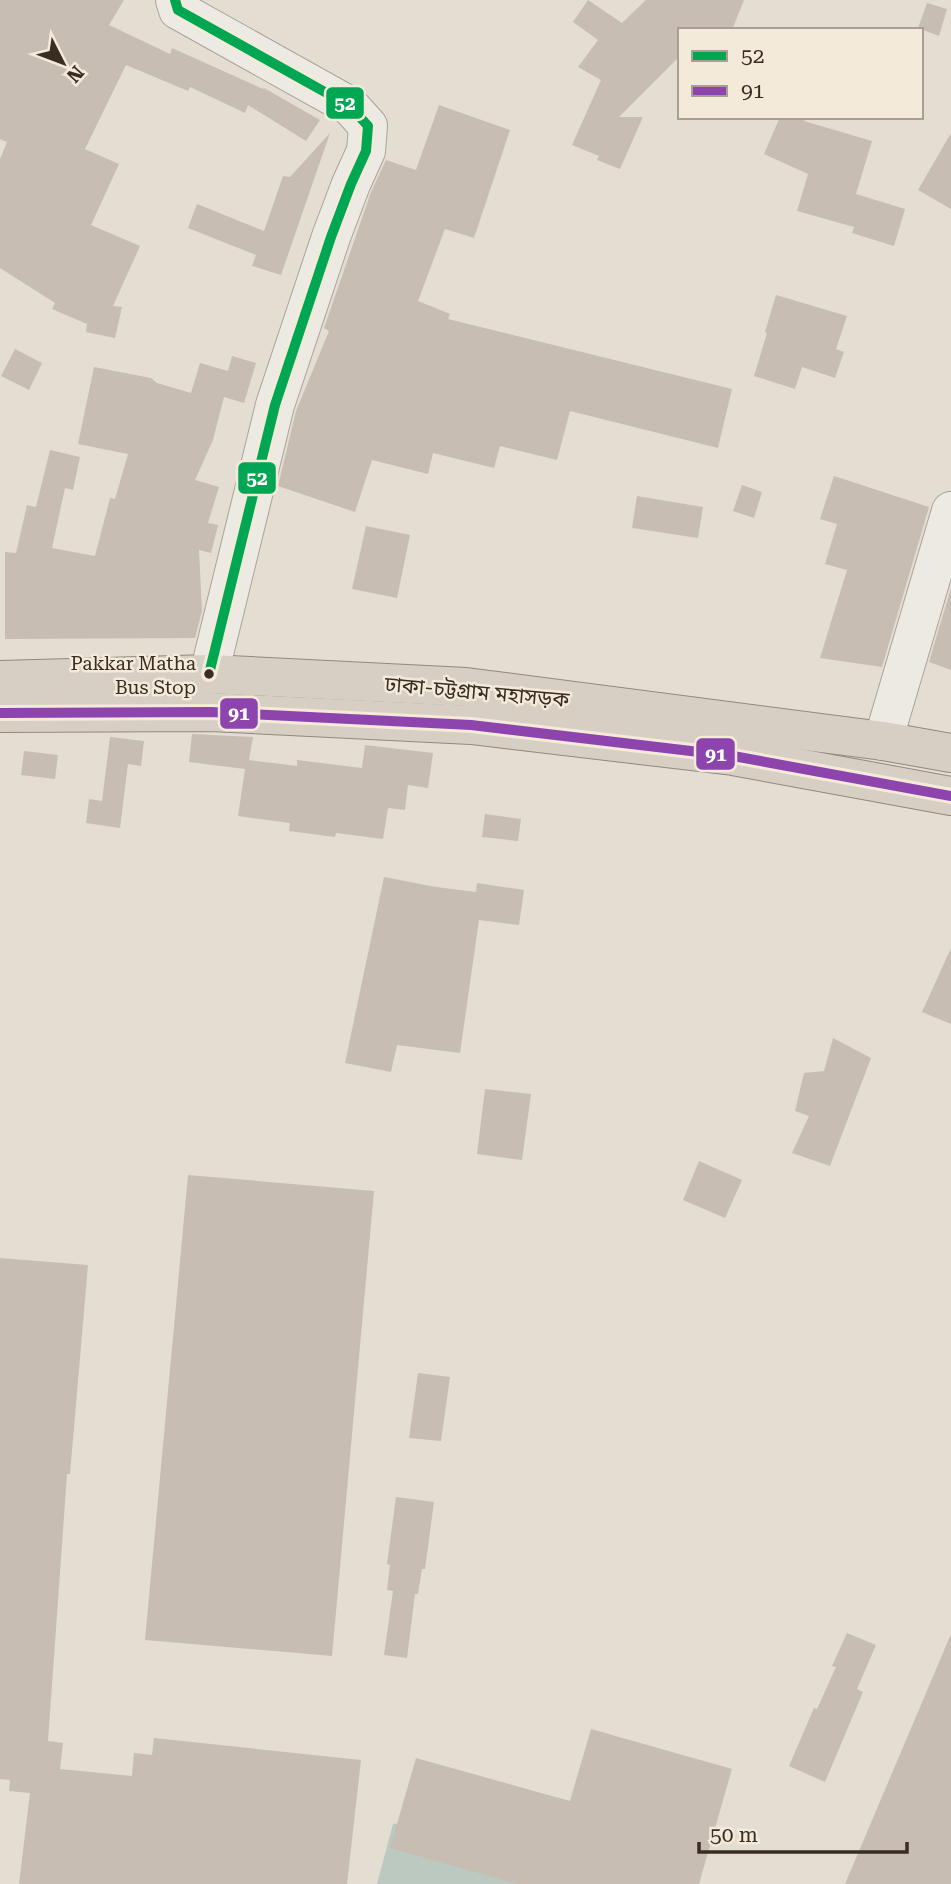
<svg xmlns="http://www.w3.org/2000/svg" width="951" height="1884" viewBox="0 0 951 1884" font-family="'Roboto Serif','Noto Sans Bengali',serif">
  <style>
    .water { fill: #bcc9c0 }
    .building { fill: #c8bdb3 }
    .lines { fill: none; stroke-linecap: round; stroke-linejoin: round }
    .minor-casing { stroke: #aaa39a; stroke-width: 40 }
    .highway-casing { stroke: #908981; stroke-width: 40 }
    .minor { stroke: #ede9e3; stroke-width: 38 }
    .highway { stroke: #d7cec4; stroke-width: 38 }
    .bus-1-casing { stroke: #f3eada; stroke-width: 16 }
    .bus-2-casing { stroke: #f3eada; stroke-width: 16 }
    .bus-1 { stroke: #00a651; stroke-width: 10 }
    .bus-2 { stroke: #8e44ad; stroke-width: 10 }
    .bus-dot { fill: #392c23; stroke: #f3eada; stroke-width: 2.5 }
    .labels { text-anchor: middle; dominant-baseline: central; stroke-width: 5; stroke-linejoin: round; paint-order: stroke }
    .bus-label { font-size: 19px; fill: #392c23; stroke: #f3eada; text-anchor: end }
    .street-label { font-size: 21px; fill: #392c23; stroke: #f3eada }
    .line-badge { stroke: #f3eada; stroke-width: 2.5 }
    .badge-label { font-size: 19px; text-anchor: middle; font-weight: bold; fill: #fff }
  </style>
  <rect width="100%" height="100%" fill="#e4ddd2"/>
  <!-- water -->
  <path class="water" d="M444 1819 594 1884H377L393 1824Z"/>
  <!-- building -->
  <g class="building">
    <path d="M0 0H124L109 25 170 54 172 48 263 89 264 88 320 120 306 141 248 105 245 113 190 87 188 91 126 65 85 149 119 164 91 225 140 246 113 306 122 307 115 338 86 332 87 324 52 309 55 303 0 268V159L7 142 0 139Z"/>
    <path d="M588 0 622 23 646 0H744L732 30H680V56L619 117H643L620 169 597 160 599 156 572 145 601 80 578 67 598 40 573 22Z"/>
    <path d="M927 3 947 9 939 36 918 28Z"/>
    <path d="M439 105 510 130 474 238 445 229 418 301 450 314 448 319 732 389 718 448 570 411 557 460 500 446 494 468 433 453 428 474 372 460 355 512 278 486 296 411 329 331 324 328 371 192 386 160 416 170Z"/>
    <path d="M780 117H806L804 121 872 141 856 194 905 209 894 246 852 233 854 227 797 211 808 174 764 154Z"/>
    <path d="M330 133 281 275 252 266 256 255 188 228 197 204 264 231 283 176 290 177Z"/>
    <path d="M951 133V209L918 190Z"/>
    <path d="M776 295 847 316 836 349 844 352 835 378 802 367 795 389 754 376 767 333 765 332Z"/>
    <path d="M15 349 42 363 29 390 1 376Z"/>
    <path d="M232 356 256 363 244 403 224 397 213 440 195 480 219 487 208 523 218 525 211 553 199 550 202 611 195 638 5 639V552L16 553 27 505 36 507 50 450 80 457 73 490 65 488 52 548 95 556 110 498 115 499 128 454 78 444 94 367 151 378 157 383 191 393 200 363 228 371Z"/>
    <path d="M834 476 929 507 882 667 820 658 847 570 825 564 837 524 820 519Z"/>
    <path d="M742 485 762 492 754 518 733 511Z"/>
    <path d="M637 496 703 507 698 538 632 528Z"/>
    <path d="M366 526 410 535 397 598 352 589Z"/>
    <path d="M951 588V670L929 662Z"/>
    <path d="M192 734 253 737 249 760 297 766V760L362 768 365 745 433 753 428 788 408 785 405 810 388 808 383 839 336 833 335 837 289 831 290 823 238 816 245 769 189 762Z"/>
    <path d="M110 737 144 741 141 766 128 764 120 828 86 823 89 799 102 801Z"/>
    <path d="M24 751 58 755 55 779 21 775Z"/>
    <path d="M485 814 521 819 518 841 482 837Z"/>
    <path d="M384 877 436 887 476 892 477 883 524 890 519 925 479 920 460 1053 397 1045 391 1072 345 1063Z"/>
    <path d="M951 948V1024L922 1012Z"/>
    <path d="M833 1038 871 1058 830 1166 792 1153 809 1116 795 1111 804 1073 824 1071Z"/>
    <path d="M485 1089 531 1094 522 1160 477 1154Z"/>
    <path d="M699 1161 742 1180 725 1218 683 1200Z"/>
    <path d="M188 1175 374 1191 332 1656 145 1640Z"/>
    <path d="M0 1258 88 1265 70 1474H67L48 1741 63 1743 60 1769 132 1776 134 1753 152 1755 154 1738 361 1760 347 1884H19L30 1793 9 1791 10 1780 0 1779Z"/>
    <path d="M418 1373 450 1377 441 1441 409 1438Z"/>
    <path d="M396 1497 434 1502 425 1569H422L418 1594H415L407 1658 384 1655 393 1591 387 1590 390 1565 387 1564Z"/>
    <path d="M847 1633 876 1645 857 1689 863 1692 825 1782 789 1766 814 1708 817 1709 836 1667 832 1666Z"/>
    <path d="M951 1634V1884H845Z"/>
    <path d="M591 1729 732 1769 699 1884H517L390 1848 416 1758 570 1801Z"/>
  </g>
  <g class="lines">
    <defs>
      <g id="minor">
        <path d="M175 0 178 10 350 106 368 126 366 151 351 184 331 237 275 405 209 674"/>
        <path d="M883 741 951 511"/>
      </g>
      <g id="highway">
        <path d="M0 680 209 674 466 687 883 741 951 753"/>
        <path d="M0 713 211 712 471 725 733 756 951 796"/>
      </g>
    </defs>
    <!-- minor casing -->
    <use href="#minor" class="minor-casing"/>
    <!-- highway casing -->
    <use href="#highway" class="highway-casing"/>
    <!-- minor -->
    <use href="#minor" class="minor"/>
    <!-- highway -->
    <use href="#highway" class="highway"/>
    <defs>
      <path id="bus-1" d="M175 0 178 10 350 106 368 126 366 151 351 184 331 237 275 405 209 674"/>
      <path id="bus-2" d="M0 713 211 712 471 725 733 756 951 796"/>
    </defs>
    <!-- bus-1 casing -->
    <use href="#bus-1" class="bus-1-casing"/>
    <!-- bus-2 casing -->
    <use href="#bus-2" class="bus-2-casing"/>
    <!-- bus-1 -->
    <use href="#bus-1" class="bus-1"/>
    <!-- bus-2 -->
    <use href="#bus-2" class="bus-2"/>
  </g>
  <!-- markers -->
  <circle class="bus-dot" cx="209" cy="674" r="6"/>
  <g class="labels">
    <!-- bus labels -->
    <g class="bus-label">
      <text x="196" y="663">Pakkar Matha<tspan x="196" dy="24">Bus Stop</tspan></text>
    </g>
    <!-- street labels -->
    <g class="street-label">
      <text transform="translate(477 692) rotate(5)">ঢাকা-চট্টগ্রাম মহাসড়ক</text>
    </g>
  </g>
  <g class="line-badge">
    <rect x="325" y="86" width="40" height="34" rx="7" fill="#00a651"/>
    <rect x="237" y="461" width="40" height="34" rx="7" fill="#00a651"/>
    <rect x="219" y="697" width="40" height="33" rx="7" fill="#8e44ad"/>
    <rect x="695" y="737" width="41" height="34" rx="7" fill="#8e44ad"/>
  </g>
  <g class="badge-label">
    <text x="345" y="110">52</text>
    <text x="257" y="485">52</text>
    <text x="239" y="720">91</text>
    <text x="716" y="761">91</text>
  </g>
  <!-- legend -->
  <rect x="678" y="28" width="245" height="91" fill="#f3eada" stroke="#a99e91" stroke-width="2"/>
  <rect x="692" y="51" width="35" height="10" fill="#00a651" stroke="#a99e91" stroke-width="2"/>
  <text x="741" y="63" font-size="21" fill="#392c23">52</text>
  <rect x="692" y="86" width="35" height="10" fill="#8e44ad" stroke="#a99e91" stroke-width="2"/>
  <text x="741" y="98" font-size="21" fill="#392c23">91</text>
  <!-- north arrow -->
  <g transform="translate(63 63) rotate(132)" stroke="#f3eada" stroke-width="5" paint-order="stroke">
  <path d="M0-5L12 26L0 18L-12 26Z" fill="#392c23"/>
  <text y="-10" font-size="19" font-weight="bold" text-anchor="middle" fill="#392c23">N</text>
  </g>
  <!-- scale -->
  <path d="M699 1842v10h208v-10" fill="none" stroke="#392c23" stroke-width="3.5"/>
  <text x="710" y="1842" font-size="21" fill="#392c23" stroke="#f3eada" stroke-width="5" paint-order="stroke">50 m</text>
</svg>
